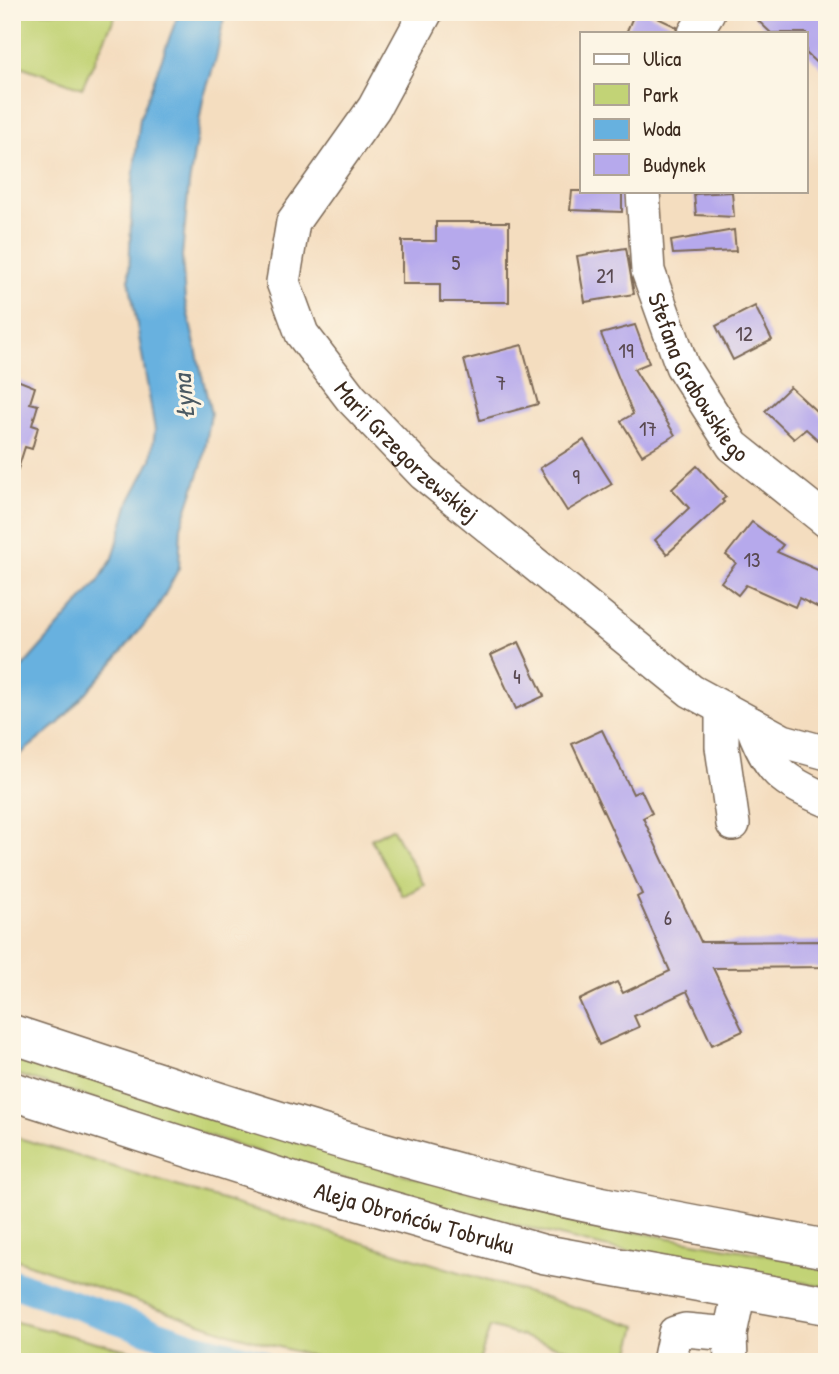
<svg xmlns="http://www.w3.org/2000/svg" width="839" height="1374" viewBox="0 0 839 1374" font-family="'Patrick Hand',sans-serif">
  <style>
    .green { fill: #c2d376; stroke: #7e7e4a; stroke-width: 2 }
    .water { fill: #67b1df; stroke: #516e7e; stroke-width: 2 }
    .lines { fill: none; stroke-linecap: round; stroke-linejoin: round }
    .canal { stroke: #67b1df; stroke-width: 28 }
    .building { fill: #b6a9ec }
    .minor-casing { stroke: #7c6956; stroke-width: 36 }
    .major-casing { stroke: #7c6956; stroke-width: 41 }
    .minor { stroke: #fff; stroke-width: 33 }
    .major { stroke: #fff; stroke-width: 38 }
    .labels { text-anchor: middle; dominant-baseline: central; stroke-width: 6; stroke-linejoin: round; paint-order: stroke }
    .number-label { font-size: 21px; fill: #5a4a52 }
    .street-label { font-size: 24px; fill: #3b2a1e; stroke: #fcf5e5 }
    .water-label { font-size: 26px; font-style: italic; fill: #4a5962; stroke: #fcf5e5 }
  </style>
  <rect width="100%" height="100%" fill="#fcf5e5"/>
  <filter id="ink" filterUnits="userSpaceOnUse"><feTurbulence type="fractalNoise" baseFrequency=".0143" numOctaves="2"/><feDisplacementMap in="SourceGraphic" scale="14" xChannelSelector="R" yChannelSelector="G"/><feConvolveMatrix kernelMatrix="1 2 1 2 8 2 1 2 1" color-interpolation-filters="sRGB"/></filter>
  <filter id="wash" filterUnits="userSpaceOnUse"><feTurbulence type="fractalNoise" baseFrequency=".00686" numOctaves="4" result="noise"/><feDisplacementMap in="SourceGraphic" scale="28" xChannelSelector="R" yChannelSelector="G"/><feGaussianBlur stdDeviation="1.57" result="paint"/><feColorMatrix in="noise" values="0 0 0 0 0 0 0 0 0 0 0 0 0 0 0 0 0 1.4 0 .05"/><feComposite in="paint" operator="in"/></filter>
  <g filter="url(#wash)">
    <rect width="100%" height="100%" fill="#f4ddbf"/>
    <!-- green -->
    <g class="green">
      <path d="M12 12H117L82 88 12 63Z"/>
      <path d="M392 828 424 885 403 896 371 839Z"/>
      <path d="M12 1053 391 1171 607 1227 827 1265V1287L604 1247 385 1192 12 1073Z"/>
      <path d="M12 1136 637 1326 627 1362H611L490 1327 479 1362H333L229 1333 12 1258Z"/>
      <path d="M12 1321 176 1362H12Z"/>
    </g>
    <!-- water -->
    <path class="water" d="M179 12H225L216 59 203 99 189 184 182 256 185 301 211 414 203 461 181 527 179 568 157 609 111 665 59 723 12 761V679L98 582 113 558 129 502 151 460 155 430 129 279 132 187 140 118Z"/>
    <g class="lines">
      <!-- canal -->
      <path class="canal" d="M12 1283 190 1345 259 1362"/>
    </g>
    <g id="blocks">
      <!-- building -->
      <g class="building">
        <path d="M635 12H645L677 27 676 33H626Z"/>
        <path d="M749 12H827V73L806 53V33H771Z"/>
        <path d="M572 191H622V212L570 210Z"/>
        <path d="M732 192 734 217 696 215 694 194Z"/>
        <path d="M436 222H509V302H440V284H402V241H436Z"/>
        <path d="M734 230 736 251 673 254 671 241Z"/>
        <path d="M626 248 634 294 585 302 577 256Z"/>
        <path d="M755 306 772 340 733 360 716 326Z"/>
        <path d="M635 325 649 363 634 369 675 435 642 455 621 421 633 414 601 334Z"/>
        <path d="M522 345 538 404 480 420 464 360Z"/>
        <path d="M12 378 35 387 30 403 38 405 32 425 38 427 32 449 25 447 17 472 12 471Z"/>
        <path d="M790 387 827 421V448L806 429 794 439 765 411Z"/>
        <path d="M584 440 612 484 567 511 540 468Z"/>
        <path d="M697 466 726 497 722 500 724 502 667 554 655 540 689 508 672 489Z"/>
        <path d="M752 522 783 545 777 552 827 574V612L799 598 795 607 746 585 738 595 721 582 736 563 726 555Z"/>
        <path d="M519 642 544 696 516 709 491 655Z"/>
        <path d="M602 730 633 794 641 790 652 813 643 818 701 942 827 941V967L713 968 743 1031 712 1045 687 991 634 1016 639 1027 599 1045 579 1000 617 982 623 993 670 971 637 897 642 894 572 744Z"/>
      </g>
    </g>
  </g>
  <g filter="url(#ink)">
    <use href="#blocks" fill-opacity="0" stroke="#7c6956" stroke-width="2"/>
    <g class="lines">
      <defs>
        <g id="minor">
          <path id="s1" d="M426 12 374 108 293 222 283 282 302 334 351 398 424 474 691 691 783 741 827 753"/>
          <path d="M695 33 708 12"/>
          <path id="s2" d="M643 191 648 271 682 366 733 446 827 521"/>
          <path d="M722 708V747L733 824"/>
          <path d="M752 724C768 770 782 781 827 800"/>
          <path d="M669 1362 675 1333 685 1330 730 1334"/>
          <path d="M731 1362 730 1334 739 1291"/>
        </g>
        <g id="major">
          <path d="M12 1034C169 1086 324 1138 484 1179 597 1208 712 1227 827 1249"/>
          <path id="s3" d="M12 1091 322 1191 543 1254 827 1305"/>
        </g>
      </defs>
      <!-- minor casing -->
      <use href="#minor" class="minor-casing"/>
      <!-- major casing -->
      <use href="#major" class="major-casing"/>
      <!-- minor -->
      <use href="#minor" class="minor"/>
      <!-- major -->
      <use href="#major" class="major"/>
    </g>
  </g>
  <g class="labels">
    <!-- number labels -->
    <g class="number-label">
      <text x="456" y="262">5</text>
      <text x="605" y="275">21</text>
      <text x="744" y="333">12</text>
      <text x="626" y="350">19</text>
      <text x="501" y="382">7</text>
      <text x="648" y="428">17</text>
      <text x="576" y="476">9</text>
      <text x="752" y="559">13</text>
      <text x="517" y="676">4</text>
      <text x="668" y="917">6</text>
    </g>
    <!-- street labels -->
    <g class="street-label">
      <text stroke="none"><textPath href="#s2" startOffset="198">Stefana Grabowskiego</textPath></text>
      <text stroke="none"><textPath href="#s1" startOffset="523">Marii Grzegorzewskiej</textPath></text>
      <text stroke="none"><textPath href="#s3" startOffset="422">Aleja Obrońców Tobruku</textPath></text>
    </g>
    <!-- water labels -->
    <g class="water-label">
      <text transform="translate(183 397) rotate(-95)">Łyna</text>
    </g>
  </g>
  <!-- margin -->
  <rect width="839" height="1374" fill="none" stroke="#fcf5e5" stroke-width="42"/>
  <!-- legend -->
  <rect x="580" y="32" width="228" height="161" fill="#fcf5e5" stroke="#afa495" stroke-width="2"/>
  <rect x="594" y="54" width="35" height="10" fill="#ffffff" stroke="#afa495" stroke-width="2"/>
  <text x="643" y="66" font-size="21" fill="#3b2a1e">Ulica</text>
  <rect x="594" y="84" width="35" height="21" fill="#c2d376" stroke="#afa495" stroke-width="2"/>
  <text x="643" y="102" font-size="21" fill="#3b2a1e">Park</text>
  <rect x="594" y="119" width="35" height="21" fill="#67b1df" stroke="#afa495" stroke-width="2"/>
  <text x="643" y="136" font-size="21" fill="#3b2a1e">Woda</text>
  <rect x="594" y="154" width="35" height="21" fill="#b6a9ec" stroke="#afa495" stroke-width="2"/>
  <text x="643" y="172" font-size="21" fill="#3b2a1e">Budynek</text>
</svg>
